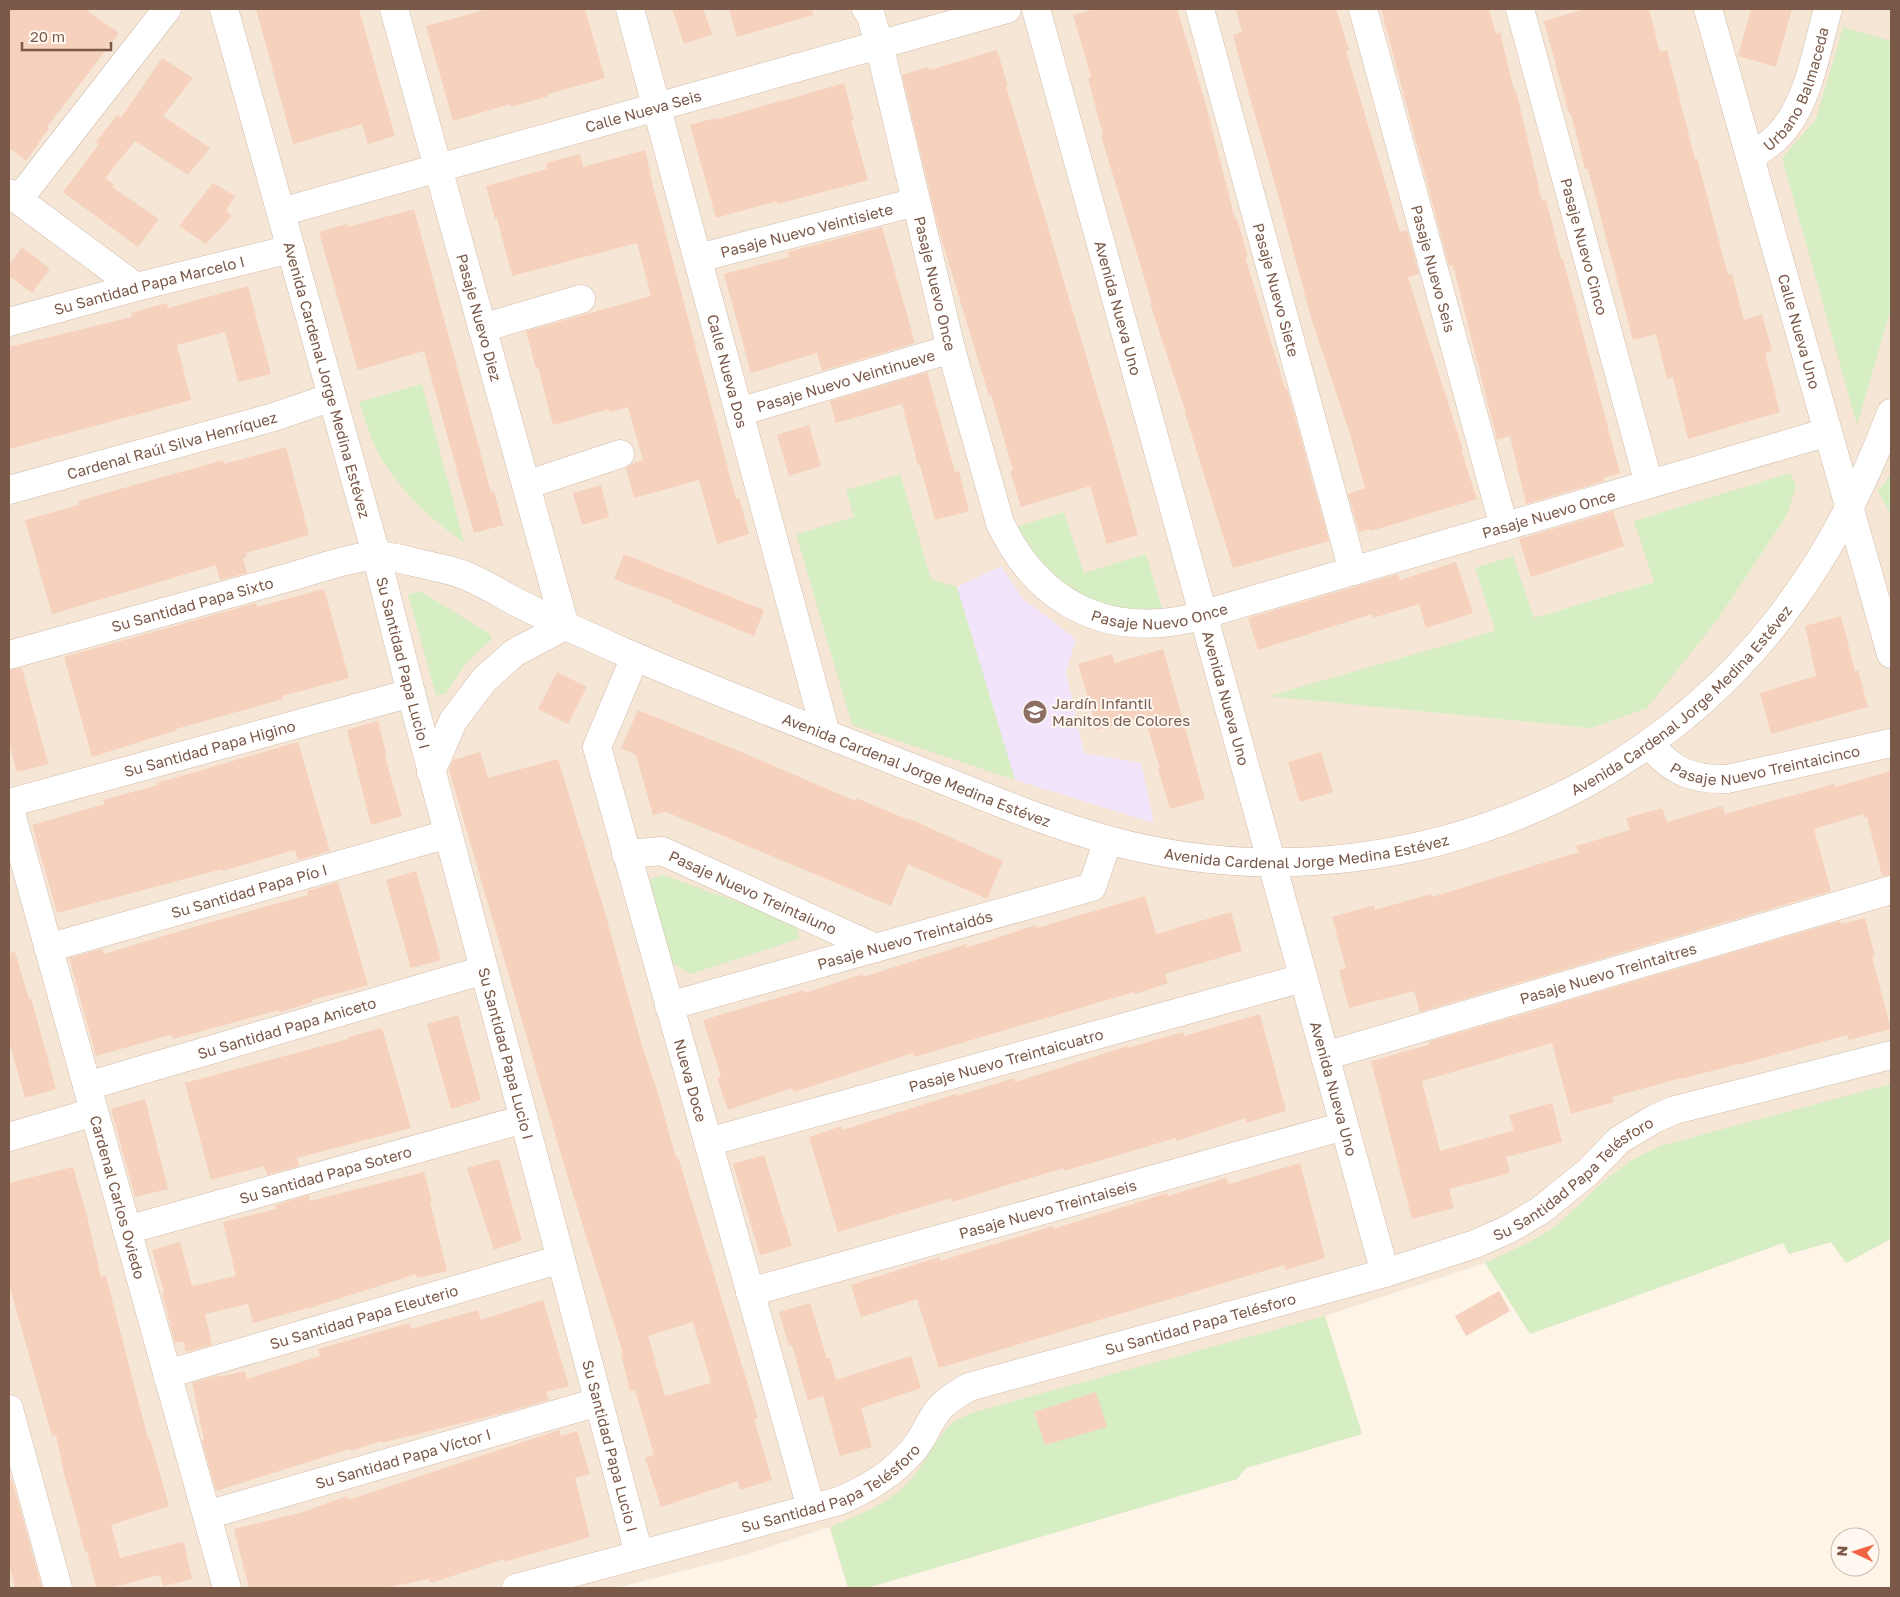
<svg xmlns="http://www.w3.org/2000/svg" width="1900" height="1597" viewBox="0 0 1900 1597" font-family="'Golos Text',sans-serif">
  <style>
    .residential { fill: #f6e6d5 }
    .education { fill: #f1e4fb }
    .green { fill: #d7eec4 }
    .building { fill: #f6d1bd; fill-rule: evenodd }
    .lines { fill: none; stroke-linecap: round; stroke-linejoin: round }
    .minor-casing { stroke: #d2bbac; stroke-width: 29 }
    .minor { stroke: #fff; stroke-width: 28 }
    .labels { text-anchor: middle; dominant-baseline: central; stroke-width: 4; stroke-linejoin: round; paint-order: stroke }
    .street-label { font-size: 15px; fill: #7b5949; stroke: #fff8f0 }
    .education-label { font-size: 15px; fill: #785e54; stroke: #fff8f0; text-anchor: start }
  </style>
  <rect width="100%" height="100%" fill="#fef4e8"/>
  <!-- residential -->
  <path class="residential" d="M9 9H1891V1239L1846 1263 1831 1242 1789 1254 1783 1243 1530 1334 1485 1263 1325 1316 1362 1434 1246 1468 1237 1479 867 1588H848L829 1527 749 1554 616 1588H9Z"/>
  <!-- education -->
  <path class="education" d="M1001 566 1023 599 1076 639 1066 672 1084 753 1141 763 1154 823 1015 780 957 587Z"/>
  <!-- green -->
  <g class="green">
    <path d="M1843 27 1891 41V308L1857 425 1782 158 1816 119Z"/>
    <path d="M422 384 464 542C433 522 404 494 384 463 372 445 366 422 359 402Z"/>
    <path d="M1790 473 1796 487 1787 515 1718 619 1647 708 1591 728 1268 696 1495 631 1475 568 1513 556 1534 618 1654 582 1634 521Z"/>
    <path d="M900 474 931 579 957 587 1015 780 852 725 796 534 854 517 846 490Z"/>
    <path d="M1891 474V512L1890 513 1878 491Z"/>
    <path d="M1064 512 1084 573 1146 554 1162 608 1131 610 1114 607 1081 596 1045 570 1016 527Z"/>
    <path d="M420 591 490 634 492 639 467 662 445 694 436 695 408 595Z"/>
    <path d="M663 875 796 923 799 939 690 974 673 964 648 880Z"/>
    <path d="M1891 1084V1239L1846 1263 1831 1242 1789 1254 1783 1243 1530 1334 1485 1263 1526 1244 1556 1226 1604 1181 1632 1160 1660 1146Z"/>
    <path d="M1325 1316 1362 1434 1246 1468 1237 1479 867 1588H848L830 1527C857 1516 885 1505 907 1484 923 1467 933 1443 948 1427 955 1419 968 1415 978 1411Z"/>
  </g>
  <!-- building -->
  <g class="building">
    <path d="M9 9H85L119 33 47 127 49 128 26 161 9 148Z"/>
    <path d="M256 9H359L395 136 368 144 362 124 293 144Z"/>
    <path d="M488 9H585L605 78 548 94 549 96 511 107 510 104 453 121 426 26Z"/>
    <path d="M672 9H703L712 34 684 44Z"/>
    <path d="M729 9H812L813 15 737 37Z"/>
    <path d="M1095 9H1177L1206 105 1235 219H1237L1248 257H1245L1285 388H1287L1329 541 1233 568 1185 413H1186L1150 303H1152L1101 136 1103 135 1088 78 1091 77 1073 15Z"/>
    <path d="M1236 9H1336L1349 50 1346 51 1400 232 1407 230 1419 274 1408 277 1463 450H1461L1477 499 1371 531 1370 529 1359 532 1348 494 1365 488 1350 434 1312 321 1276 187 1249 95 1233 35 1242 32Z"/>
    <path d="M1381 9H1489L1496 34 1500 32 1514 90H1516L1542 201 1546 200 1561 259H1563L1620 473 1603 478 1604 481 1526 504 1510 436 1497 440 1453 265 1449 266Z"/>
    <path d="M1585 9H1649L1660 52 1667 50 1695 159 1697 158 1728 275 1732 274 1744 320 1762 314 1772 351 1765 353 1780 412 1688 439 1673 377 1667 379 1656 334 1633 340 1588 169H1585L1571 114H1569L1544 21Z"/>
    <path d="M1751 9H1792L1776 67 1738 56Z"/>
    <path d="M997 50 1008 86H1006L1114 450 1138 535 1107 544 1090 486 1021 507 1010 471 1013 470 991 395 989 396 939 231 902 75 928 67 929 70Z"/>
    <path d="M162 58 193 78 163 116 210 148 188 175 135 141 105 178 114 185 112 187 159 219 138 247 63 192 99 144 96 142 117 115 121 118Z"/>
    <path d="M844 83 854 120 851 121 868 180 778 204 777 201 716 218 690 125 715 118V120L783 100V101Z"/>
    <path d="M645 150 651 175H650L736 499 739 498 749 534 717 544 699 480 634 498 626 468 632 464 643 460 628 407 610 412 609 409 553 425 538 367 536 368 526 331 651 296 637 243 512 276 497 218 495 219 486 186 547 169 546 163 580 154 583 167Z"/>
    <path d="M213 183 235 196 226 211 232 216 206 244 179 226Z"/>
    <path d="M414 209 491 492 494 491 503 525 474 533 424 351 358 370 319 232 347 224 348 227Z"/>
    <path d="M882 227 915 343 822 371 817 353 751 373 724 274 789 257 788 252Z"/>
    <path d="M22 247 50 269 32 293 9 276V265Z"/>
    <path d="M248 286 271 374 238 382 225 332 177 345 191 400 9 449V347L132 317 131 313 167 303 168 308Z"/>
    <path d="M927 372 955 472 959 471 969 511 935 520 920 465H918L902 404 836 423 830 401Z"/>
    <path d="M809 425 821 466 789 476 777 435Z"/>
    <path d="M286 447 309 535 246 553 247 557 243 558 247 573 220 580 216 565 52 614 25 520 79 505 78 501 223 460 224 464Z"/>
    <path d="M601 485 609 517 582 525 573 493Z"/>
    <path d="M1613 511 1624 546 1531 577 1519 539Z"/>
    <path d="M624 554 764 610 754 636 671 602 672 601 614 579Z"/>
    <path d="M1456 562 1473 613 1426 628 1419 604 1373 618 1372 614 1258 650 1248 618 1398 574 1400 580Z"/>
    <path d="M324 589 349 678 282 696 283 699 176 729 177 730 92 757 64 657 256 603 257 607Z"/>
    <path d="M1841 616 1855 671 1858 670 1868 707 1771 734 1760 693 1816 676 1805 626Z"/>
    <path d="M1163 649 1205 799 1170 809 1158 769 1160 768 1144 716 1097 730 1078 664 1112 654 1115 663Z"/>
    <path d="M22 668 48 764 17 772 9 743V670Z"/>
    <path d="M557 672 587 687 568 724 538 709Z"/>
    <path d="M638 710 746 754 855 801 856 798 909 820 910 819 1003 861 987 899 908 864 891 906 666 812 653 815 636 755 621 748Z"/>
    <path d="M378 721 387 756H385L402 816 371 825 347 730Z"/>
    <path d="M298 742 330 851 298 860 295 850 222 871V869L57 913 32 825 105 804 103 800 158 785 157 783Z"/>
    <path d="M480 752 488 778 558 759 603 906 642 1046 657 1090 676 1158 678 1157 748 1385 758 1419H754L772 1480 740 1490 738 1481 661 1507 645 1458 654 1455 635 1390 630 1391 621 1354 623 1353 567 1175 449 770 453 760ZM693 1322 711 1383 665 1396 648 1336Z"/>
    <path d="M1321 752 1333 792 1300 802 1288 762Z"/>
    <path d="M1891 771V875L1882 876 1867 817 1864 818 1863 814 1814 829 1831 891 1420 1012 1414 991 1349 1008 1339 970 1346 968 1332 917 1374 905 1375 910 1431 894 1432 897 1579 852 1576 846 1630 830 1626 818 1662 808 1667 822 1722 806 1725 814 1834 784 1835 787Z"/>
    <path d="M416 871 441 960 411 968 386 880Z"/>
    <path d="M338 882 368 985 312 1000 313 1002 280 1012 279 1010 173 1039 172 1036 170 1035 96 1056 69 958 102 949 104 954 197 926 308 895 307 891Z"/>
    <path d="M1145 896 1156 934 1231 912 1242 951 1165 974 1168 983 1135 994 1134 992 914 1057 913 1053 794 1092 792 1088 728 1110 717 1078 721 1076 703 1020 804 990 805 993 862 974 863 977 967 944 966 948 1036 925 1037 928Z"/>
    <path d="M1865 918 1875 956 1872 957 1891 1029 1849 1040 1847 1035 1738 1065V1064L1681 1079V1078L1612 1097 1614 1102 1571 1114 1552 1043 1422 1081 1440 1151 1514 1130 1509 1115 1552 1103 1562 1142 1506 1157 1510 1173 1449 1189 1454 1208 1412 1219 1371 1061 1429 1045 1428 1042 1840 921 1841 924Z"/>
    <path d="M15 952 29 999 31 998 56 1089 25 1098 9 1041V953Z"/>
    <path d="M1260 1014 1286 1111 1246 1123 1245 1118 1177 1141 1176 1138 1064 1171 1063 1168 952 1202 951 1198 838 1232 809 1137 842 1126 843 1130 956 1094 957 1096 1014 1078 1015 1082 1128 1046V1048L1183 1032 1184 1036Z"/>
    <path d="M458 1015 481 1100 451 1109 427 1024Z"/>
    <path d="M382 1028 411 1128 297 1158 299 1166 267 1175 264 1166 211 1180 185 1083 348 1039V1037Z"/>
    <path d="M145 1099 168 1189 135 1197 111 1109Z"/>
    <path d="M764 1155 792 1246 760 1255 733 1164Z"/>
    <path d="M499 1159 522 1240 494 1250 467 1168Z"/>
    <path d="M1300 1163 1325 1258 1286 1270 1284 1265 939 1368 917 1299 861 1317 851 1285 939 1257 940 1261 1053 1226V1229L1167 1193 1168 1196 1226 1178 1229 1184Z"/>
    <path d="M73 1167 88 1220 101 1277 106 1276 148 1439H150L169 1506 111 1525 120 1558 182 1542 184 1543 192 1579 163 1586 160 1575 109 1588H96L87 1551H85L68 1486 67 1487 56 1435 52 1436 9 1284V1183Z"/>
    <path d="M424 1172 432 1201 430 1202 447 1271 417 1278 416 1274 307 1309V1308L253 1323 248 1304 205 1314 212 1345 186 1352 183 1341 175 1343 162 1293 164 1292 152 1250 180 1242 192 1286 236 1276 223 1222 276 1209 275 1205 309 1195 310 1201Z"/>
    <path d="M1499 1291 1510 1311 1466 1336 1455 1316Z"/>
    <path d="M543 1300 569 1386 546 1392 549 1400 499 1414 381 1443V1441L350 1451 349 1449 216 1491 202 1441 204 1440 192 1383 219 1375V1377L245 1371 247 1379 320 1356 318 1349 410 1323 411 1329 478 1310 481 1320Z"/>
    <path d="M810 1303 827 1359 830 1358 836 1380 911 1356 921 1388 861 1408 872 1447 840 1456 823 1396 808 1401 792 1345 789 1346 779 1312Z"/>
    <path d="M1096 1392 1107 1427 1045 1445 1034 1412Z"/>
    <path d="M559 1430 561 1436 577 1431 590 1474 575 1478 590 1537 505 1562 504 1559 431 1583 429 1579 384 1588H249L234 1529 303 1512 347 1496 348 1500Z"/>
    <path d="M9 1480H12L42 1588H15L9 1563Z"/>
  </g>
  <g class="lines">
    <defs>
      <g id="minor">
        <path id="s1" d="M224 9 376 554 411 693 639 1554"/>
        <path id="s2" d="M394 9 565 626 514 653 484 680 453 721 431 772"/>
        <path id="s3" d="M630 9 826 734"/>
        <path id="s4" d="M866 9 870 13 879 44 951 349 1000 523C1037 601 1103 637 1188 619L1828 432"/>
        <path id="s5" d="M1036 9 1385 1273"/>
        <path id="s6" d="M1200 9 1353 571"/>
        <path id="s7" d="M1363 9 1504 527"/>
        <path id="s8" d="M1520 9 1649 484"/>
        <path id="s9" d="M1708 9 1891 654"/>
        <path id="s10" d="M1750 157C1763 149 1776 140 1785 128 1810 96 1817 47 1828 9"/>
        <path d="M9 193 136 287"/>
        <path d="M18 200 167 9"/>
        <path id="s11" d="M281 212 1007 9"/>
        <path id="s12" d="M698 258 916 202"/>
        <path id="s13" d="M9 322 136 287 291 249"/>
        <path d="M482 328 581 299"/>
        <path id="s14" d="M739 412 951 349"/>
        <path d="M526 485 620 454"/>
        <path id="s15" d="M9 490 274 417 332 397"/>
        <path id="s16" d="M9 655C103 629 197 603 290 577 312 571 365 552 384 556 399 558 413 562 427 565 437 568 448 569 458 573 478 579 497 592 516 602 552 620 588 636 624 652 716 692 811 728 905 765 972 791 1039 821 1108 840 1269 884 1444 862 1590 781 1740 696 1831 572 1891 413"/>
        <path id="s17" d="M635 657 597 747 811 1508"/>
        <path id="s18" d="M1649 743C1670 771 1693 780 1727 779L1891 743"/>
        <path id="s19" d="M9 803 411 693"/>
        <path id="s20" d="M9 806 227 1588"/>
        <path id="s21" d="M626 854 662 851 876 948"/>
        <path id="s22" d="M48 948 448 834"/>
        <path id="s23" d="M669 1006 1092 887 1108 840"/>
        <path id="s24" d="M1325 1056 1891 890"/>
        <path id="s25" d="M87 1086 484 970"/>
        <path d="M9 1137 94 1112"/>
        <path id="s26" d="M708 1142 1303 978"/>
        <path id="s27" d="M127 1230 524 1119"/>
        <path id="s28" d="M750 1292 1344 1126"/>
        <path id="s29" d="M167 1374 561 1259"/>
        <path d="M9 1409 58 1588"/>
        <path id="s30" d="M207 1515 598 1402"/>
        <path id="s31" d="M516 1588 839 1501C868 1489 893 1474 914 1449 922 1439 927 1427 934 1416 942 1403 955 1395 969 1387L1385 1273 1475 1244 1509 1229 1541 1210 1588 1172 1619 1140 1656 1118 1675 1110 1891 1055"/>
      </g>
    </defs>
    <!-- minor casing -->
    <use href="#minor" class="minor-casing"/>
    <!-- minor -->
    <use href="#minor" class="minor"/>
  </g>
  <!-- icons -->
  <defs>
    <symbol id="school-disc" viewBox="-11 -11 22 22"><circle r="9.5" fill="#8d6e63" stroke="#fff8f0"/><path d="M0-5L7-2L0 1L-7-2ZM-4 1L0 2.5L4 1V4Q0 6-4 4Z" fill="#fff"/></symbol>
  </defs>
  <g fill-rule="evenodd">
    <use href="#school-disc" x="1021" y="698" width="28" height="28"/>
  </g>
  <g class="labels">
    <!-- street labels -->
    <g class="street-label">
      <text stroke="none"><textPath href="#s10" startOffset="86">Urbano Balmaceda</textPath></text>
      <text stroke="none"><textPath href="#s11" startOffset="376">Calle Nueva Seis</textPath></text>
      <text stroke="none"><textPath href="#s12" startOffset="112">Pasaje Nuevo Veintisiete</textPath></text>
      <text stroke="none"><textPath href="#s8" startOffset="246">Pasaje Nuevo Cinco</textPath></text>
      <text stroke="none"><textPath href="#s7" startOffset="269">Pasaje Nuevo Seis</textPath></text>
      <text stroke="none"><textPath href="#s4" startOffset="284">Pasaje Nuevo Once</textPath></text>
      <text stroke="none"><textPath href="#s13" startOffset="145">Su Santidad Papa Marcelo I</textPath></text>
      <text stroke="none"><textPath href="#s6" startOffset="291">Pasaje Nuevo Siete</textPath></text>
      <text stroke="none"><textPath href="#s5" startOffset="310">Avenida Nueva Uno</textPath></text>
      <text stroke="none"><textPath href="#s2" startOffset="320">Pasaje Nuevo Diez</textPath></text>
      <text stroke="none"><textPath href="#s9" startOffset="335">Calle Nueva Uno</textPath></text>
      <text stroke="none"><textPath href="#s3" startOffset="375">Calle Nueva Dos</textPath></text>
      <text stroke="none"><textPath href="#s1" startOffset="385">Avenida Cardenal Jorge Medina Estévez</textPath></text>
      <text stroke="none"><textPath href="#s14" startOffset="111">Pasaje Nuevo Veintinueve</textPath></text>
      <text stroke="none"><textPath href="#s15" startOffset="169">Cardenal Raúl Silva Henríquez</textPath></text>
      <text stroke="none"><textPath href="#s4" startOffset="1138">Pasaje Nuevo Once</textPath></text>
      <text stroke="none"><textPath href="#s16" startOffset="190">Su Santidad Papa Sixto</textPath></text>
      <text stroke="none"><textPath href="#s4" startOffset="734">Pasaje Nuevo Once</textPath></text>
      <text stroke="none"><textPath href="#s1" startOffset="678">Su Santidad Papa Lucio I</textPath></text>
      <text stroke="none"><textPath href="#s16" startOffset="1788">Avenida Cardenal Jorge Medina Estévez</textPath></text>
      <text stroke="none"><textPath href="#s5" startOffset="715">Avenida Nueva Uno</textPath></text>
      <text stroke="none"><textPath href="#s19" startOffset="208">Su Santidad Papa Higino</textPath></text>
      <text stroke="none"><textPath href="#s18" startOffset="129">Pasaje Nuevo Treintaicinco</textPath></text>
      <text stroke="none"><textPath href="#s16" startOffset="964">Avenida Cardenal Jorge Medina Estévez</textPath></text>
      <text stroke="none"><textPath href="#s16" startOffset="1369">Avenida Cardenal Jorge Medina Estévez</textPath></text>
      <text stroke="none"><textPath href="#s22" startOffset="209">Su Santidad Papa Pío I</textPath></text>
      <text stroke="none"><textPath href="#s21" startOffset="136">Pasaje Nuevo Treintaiuno</textPath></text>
      <text stroke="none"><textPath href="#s23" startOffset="245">Pasaje Nuevo Treintaidós</textPath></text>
      <text stroke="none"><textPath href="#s24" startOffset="295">Pasaje Nuevo Treintaitres</textPath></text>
      <text stroke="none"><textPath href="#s25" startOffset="208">Su Santidad Papa Aniceto</textPath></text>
      <text stroke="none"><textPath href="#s1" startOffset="1082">Su Santidad Papa Lucio I</textPath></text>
      <text stroke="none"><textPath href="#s26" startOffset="309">Pasaje Nuevo Treintaicuatro</textPath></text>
      <text stroke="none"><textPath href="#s17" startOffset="444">Nueva Doce</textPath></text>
      <text stroke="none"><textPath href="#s5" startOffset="1120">Avenida Nueva Uno</textPath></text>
      <text stroke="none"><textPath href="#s27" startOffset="206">Su Santidad Papa Sotero</textPath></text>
      <text stroke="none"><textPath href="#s31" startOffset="1156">Su Santidad Papa Telésforo</textPath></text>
      <text stroke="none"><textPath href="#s20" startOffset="406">Cardenal Carlos Oviedo</textPath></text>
      <text stroke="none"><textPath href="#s28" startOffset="309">Pasaje Nuevo Treintaiseis</textPath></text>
      <text stroke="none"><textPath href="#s29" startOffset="205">Su Santidad Papa Eleuterio</textPath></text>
      <text stroke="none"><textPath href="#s31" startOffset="751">Su Santidad Papa Telésforo</textPath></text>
      <text stroke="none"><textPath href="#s1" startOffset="1488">Su Santidad Papa Lucio I</textPath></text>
      <text stroke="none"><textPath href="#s30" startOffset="204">Su Santidad Papa Víctor I</textPath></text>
      <text stroke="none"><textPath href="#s31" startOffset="332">Su Santidad Papa Telésforo</textPath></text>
    </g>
    <!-- education labels -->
    <g class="education-label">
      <text x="1052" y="703">Jardín Infantil<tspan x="1052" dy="17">Manitos de Colores</tspan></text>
    </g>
  </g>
  <!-- border -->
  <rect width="1900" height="1597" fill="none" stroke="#7b5949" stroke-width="20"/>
  <!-- north arrow -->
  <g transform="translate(1855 1552) rotate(274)"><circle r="24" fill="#fff8f0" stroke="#cab8ad"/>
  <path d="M0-4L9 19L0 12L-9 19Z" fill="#f06444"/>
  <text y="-8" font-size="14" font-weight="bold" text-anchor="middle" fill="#7b5949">N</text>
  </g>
  <!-- scale -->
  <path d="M22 42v8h89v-8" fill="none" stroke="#7b5949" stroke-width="2.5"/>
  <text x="30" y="42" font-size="15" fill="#7b5949" stroke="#fff8f0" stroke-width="4" paint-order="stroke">20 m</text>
</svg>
